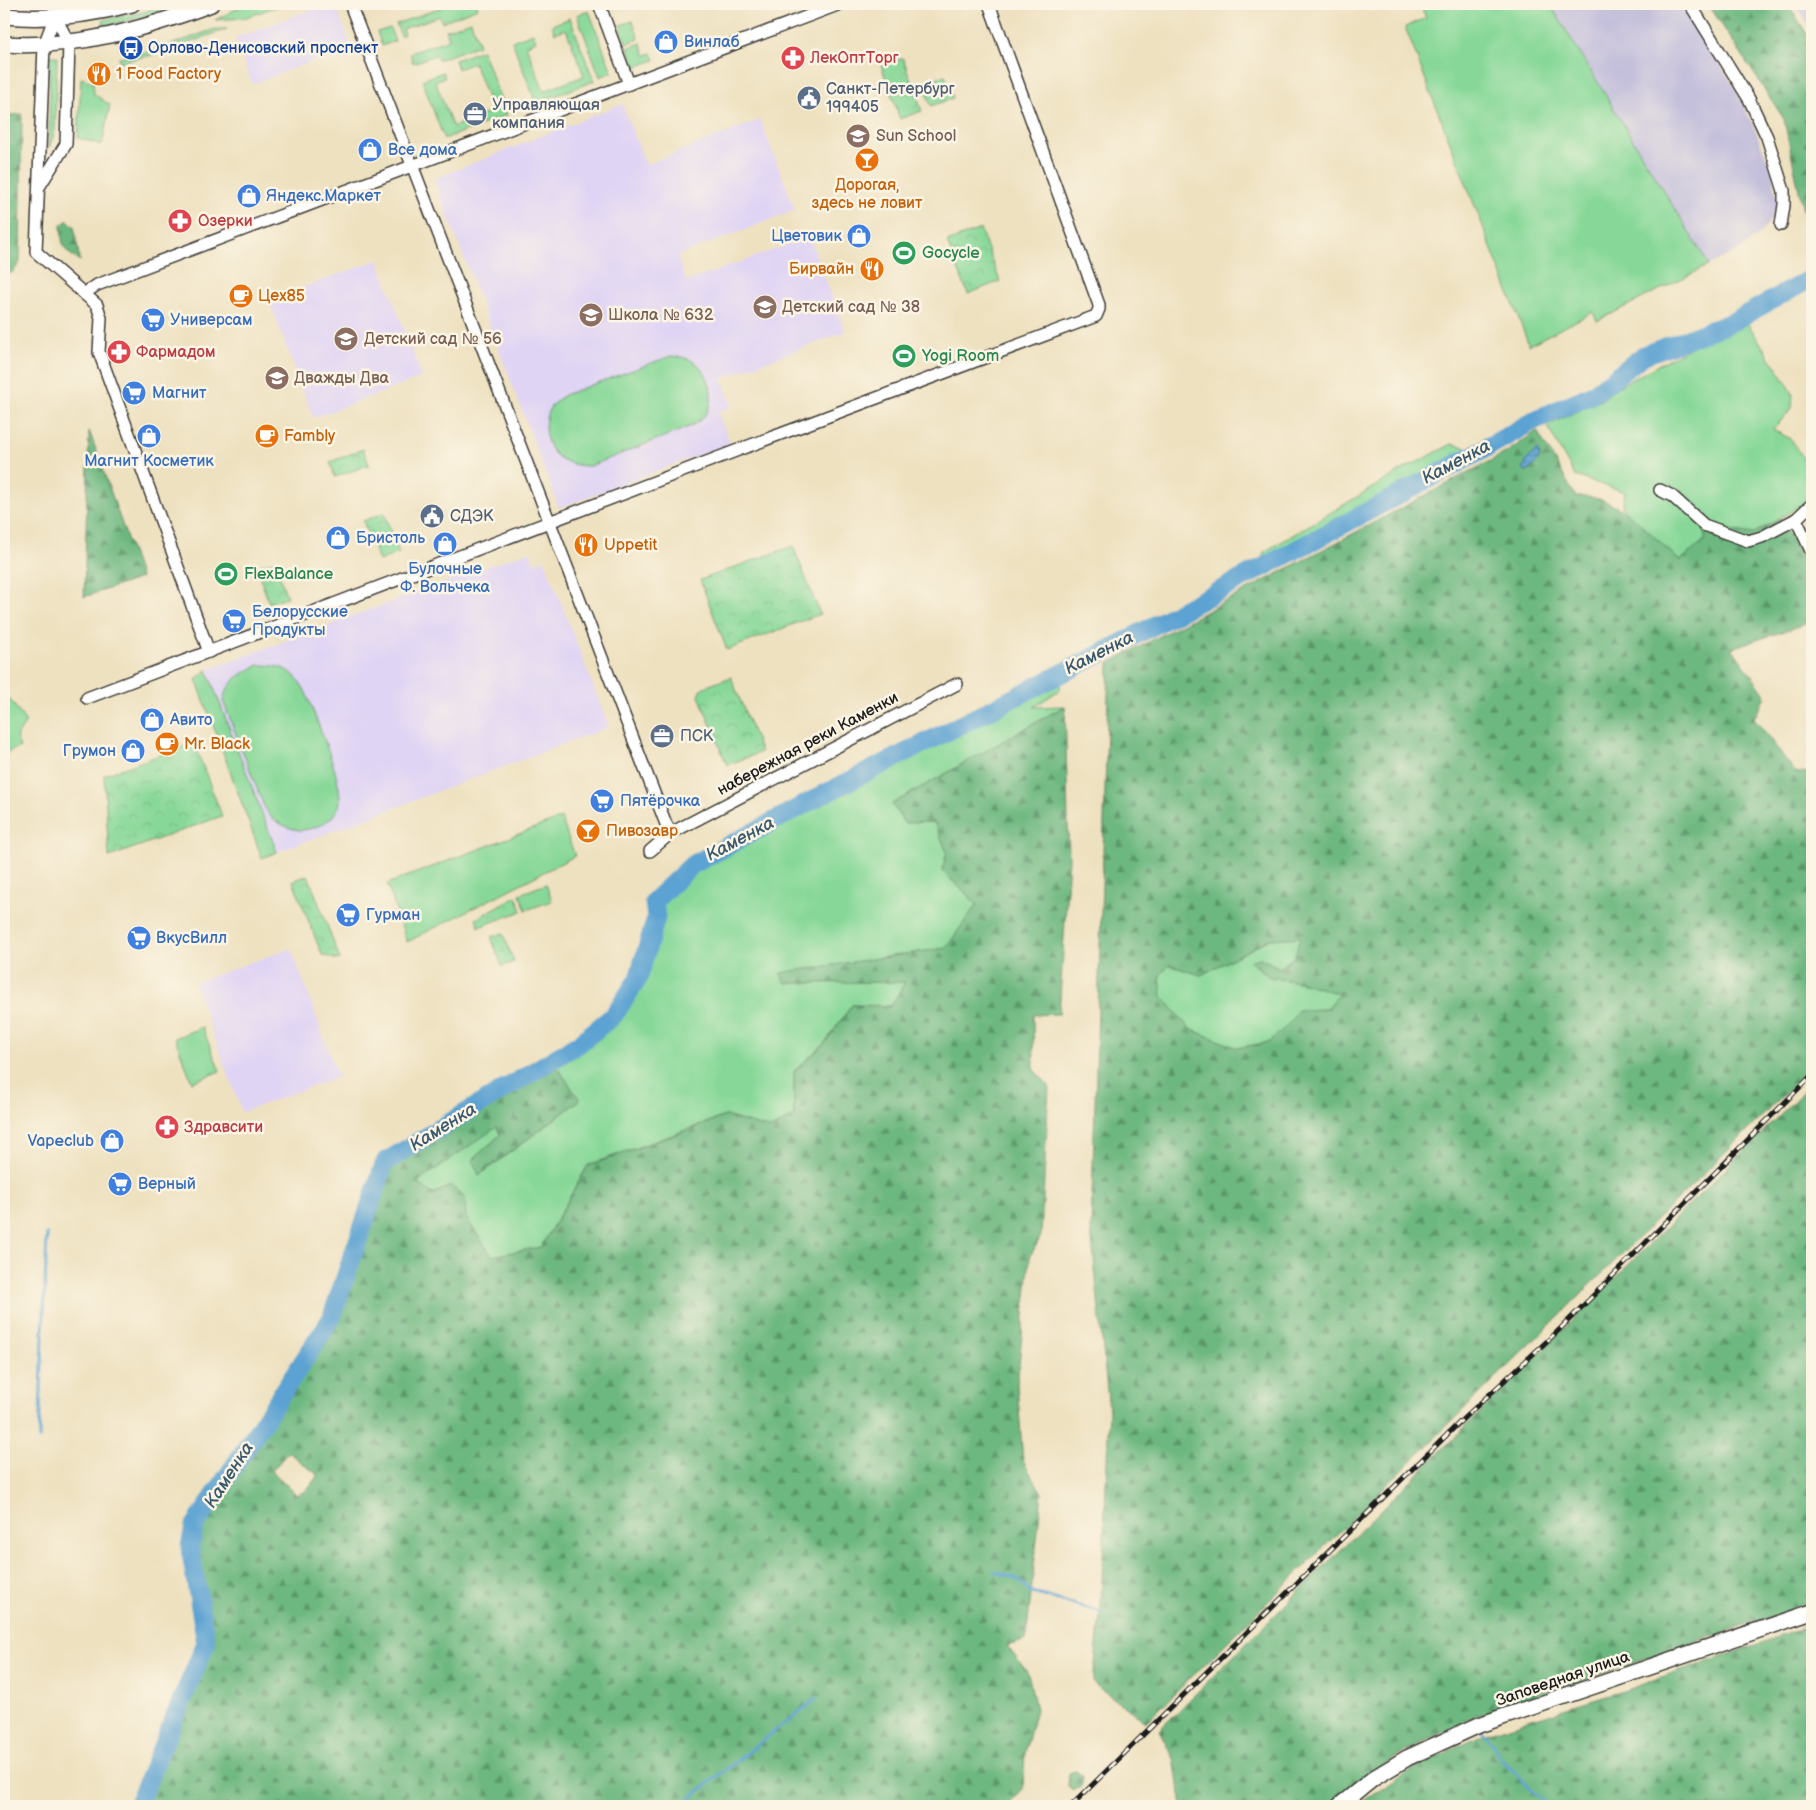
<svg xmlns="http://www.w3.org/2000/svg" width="1816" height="1810" viewBox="0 0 1816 1810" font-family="'Balsamiq Sans',sans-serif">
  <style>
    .built { fill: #e0d4f4 }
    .industrial { fill: #c4c0db }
    .green { fill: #87d898; stroke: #527a5a }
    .forest { fill: url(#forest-firs); stroke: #446a4e; fill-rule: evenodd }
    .park { fill: url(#park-crowns); stroke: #527a5a }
    .water { fill: url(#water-rules); stroke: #3c5f77 }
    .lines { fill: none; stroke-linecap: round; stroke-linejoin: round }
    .stream { stroke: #5ca2d2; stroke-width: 3 }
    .river { stroke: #5ca2d2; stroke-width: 19 }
    .street-casing { stroke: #3c3a35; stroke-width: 14 }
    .secondary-casing { stroke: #3c3a35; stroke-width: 18 }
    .street { stroke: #fff; stroke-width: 11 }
    .secondary { stroke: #fff; stroke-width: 15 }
    .rail-casing { stroke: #1c1c1c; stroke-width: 5 }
    .rail { stroke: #fcf5e5; stroke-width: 3; stroke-dasharray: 9; stroke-linecap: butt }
    .labels { text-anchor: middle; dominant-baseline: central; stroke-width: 5; stroke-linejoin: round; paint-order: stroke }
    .shop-label { font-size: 16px; fill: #366cbe; stroke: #fcf5e5; text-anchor: start }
    .transit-label { font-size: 16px; fill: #164399; stroke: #fcf5e5; text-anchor: start }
    .health-label { font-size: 16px; fill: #be3a42; stroke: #fcf5e5; text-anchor: start }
    .food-label { font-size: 16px; fill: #c56008; stroke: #fcf5e5; text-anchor: start }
    .service-label { font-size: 16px; fill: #4e5e75; stroke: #fcf5e5; text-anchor: start }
    .education-label { font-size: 16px; fill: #785e54; stroke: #fcf5e5; text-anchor: start }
    .leisure-label { font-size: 16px; fill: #27864d; stroke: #fcf5e5; text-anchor: start }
    .street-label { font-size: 16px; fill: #1c1c1c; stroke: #fcf5e5 }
    .water-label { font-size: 18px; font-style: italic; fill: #39586e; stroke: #fcf5e5 }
  </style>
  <defs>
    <pattern id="forest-firs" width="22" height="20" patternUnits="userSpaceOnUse" patternTransform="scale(1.25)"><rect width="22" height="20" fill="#6db880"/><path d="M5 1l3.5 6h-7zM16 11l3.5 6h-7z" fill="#599568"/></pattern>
    <pattern id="park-crowns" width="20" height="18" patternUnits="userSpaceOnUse" patternTransform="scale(1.25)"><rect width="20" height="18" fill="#87d898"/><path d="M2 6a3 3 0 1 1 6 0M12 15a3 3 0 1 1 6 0" fill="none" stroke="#74b982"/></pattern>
    <pattern id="water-rules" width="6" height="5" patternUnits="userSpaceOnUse" patternTransform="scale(1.25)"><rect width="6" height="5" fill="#5ca2d2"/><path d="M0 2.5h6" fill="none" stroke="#4b83aa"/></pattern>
  </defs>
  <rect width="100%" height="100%" fill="#fcf5e5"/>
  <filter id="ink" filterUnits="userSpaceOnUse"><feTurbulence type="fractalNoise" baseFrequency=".02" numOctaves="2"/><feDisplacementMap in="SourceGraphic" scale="10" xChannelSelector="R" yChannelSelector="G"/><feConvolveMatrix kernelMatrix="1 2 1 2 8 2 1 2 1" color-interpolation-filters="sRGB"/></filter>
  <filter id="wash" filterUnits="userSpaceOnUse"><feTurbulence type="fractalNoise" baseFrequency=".0096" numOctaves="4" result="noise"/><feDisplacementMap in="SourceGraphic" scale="20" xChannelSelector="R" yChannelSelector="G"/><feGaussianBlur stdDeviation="1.12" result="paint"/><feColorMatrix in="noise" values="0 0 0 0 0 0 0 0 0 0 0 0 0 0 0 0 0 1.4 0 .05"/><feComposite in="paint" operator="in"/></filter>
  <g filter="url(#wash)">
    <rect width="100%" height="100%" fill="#eee1c0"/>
    <!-- built -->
    <g class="built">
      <path d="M328 4H335L351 47 252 84 235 38Z"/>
      <path d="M622 104 646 165 760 120 795 210 677 256 686 282 809 237 845 332 722 378 732 407 718 413 730 443 559 508 434 179Z"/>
      <path d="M378 260 422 377 313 418 269 300Z"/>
      <path d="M530 551 534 563 544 559 609 727 277 852 207 670Z"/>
      <path d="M291 948 338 1077 242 1112 194 983Z"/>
    </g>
    <!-- industrial -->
    <g class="industrial">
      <path d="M1550 4H1683L1736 90 1756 132 1772 173 1778 203 1772 218 1759 235 1737 251 1709 265Z"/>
      <path d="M1795 4H1812V31Z"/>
    </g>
    <!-- green -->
    <g class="green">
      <path d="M165 4H179L146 16 104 26 103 20 144 12Z"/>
      <path d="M246 4H284L244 18 215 20Z"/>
      <path d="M450 4H477L478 8 442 22 439 16 403 29 404 34 401 36 396 24Z"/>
      <path d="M1420 4H1550L1709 265 1597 321 1593 312 1529 345 1405 27 1426 18Z"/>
      <path d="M589 11 612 72 600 77 577 15Z"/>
      <path d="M570 18 594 81 536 103 512 41 533 33 536 41 526 45 544 91 584 76 566 29 555 33 552 25Z"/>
      <path d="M471 21 479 45 438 60 436 55 413 63 410 53 449 39 446 30Z"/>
      <path d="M633 21 639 39 626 44 620 25Z"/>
      <path d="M390 28 395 41 382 46 377 32Z"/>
      <path d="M215 29H227L157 54 119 62V57L156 50Z"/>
      <path d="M641 43 645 55 652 53 655 60 635 67 628 48Z"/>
      <path d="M482 50 507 115 444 139 422 80 443 72 445 77 435 81 453 127 492 111 474 63 458 69 455 60Z"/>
      <path d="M50 56H57L55 131 49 148Z"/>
      <path d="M81 78 93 82 94 94 110 105 102 145 78 138Z"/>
      <path d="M1744 318 1793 393 1792 408 1773 430 1789 438 1812 470V499L1753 534 1705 540 1680 561 1622 508 1625 492 1575 476 1547 426 1603 399 1616 388Z"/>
      <path d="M671 356C679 357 687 357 694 362 709 371 716 396 707 412 703 419 696 423 689 427L590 466C579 466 569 464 560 458 545 449 541 423 550 408 553 403 559 399 564 395Z"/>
      <path d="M1452 444 1481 451 1259 569 1264 552 1404 469Z"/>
      <path d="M259 665C283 665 295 670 306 693 314 715 346 786 339 806 334 820 318 828 303 830 294 831 278 824 271 817 268 814 265 808 263 804L223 701C227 681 242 673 259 665Z"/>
      <path d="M207 670 277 852 262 858 196 679Z"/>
      <path d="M1057 674 1061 689 1034 707 1065 706 892 804 904 823 934 822 947 852 942 871 977 904 946 948 781 973 786 983 906 982 892 1006 852 1005 824 1044 794 1071V1116L771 1129 725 1116 588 1165 541 1247 492 1256 466 1218 464 1198 451 1186 432 1194 417 1182 497 1126 500 1135 472 1160 480 1175 580 1100 554 1063 620 1018 638 979 656 918 654 901 692 865 824 794Z"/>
      <path d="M4 691 26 722 16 737 20 747 4 754Z"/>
      <path d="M561 818 575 856 407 942 387 884Z"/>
      <path d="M546 884 552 901 526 910 520 894Z"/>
      <path d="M1301 937 1295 956 1279 968 1260 958 1269 977 1304 983 1340 993 1327 1009 1298 1010 1291 1021 1270 1042 1237 1048 1190 1029 1161 996 1160 975 1169 965 1201 975 1270 939Z"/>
      <path d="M202 1027 220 1071 192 1082 175 1038Z"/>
    </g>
    <!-- forest -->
    <g class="forest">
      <path d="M1708 4H1788L1812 42V217L1803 210 1784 119Z"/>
      <path d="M22 114 20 262 13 272 4 276V128L11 115Z"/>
      <path d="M68 220 74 226 80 261C62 250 62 245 61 225Z"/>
      <path d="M89 430 141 578 84 597Z"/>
      <path d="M1537 431 1576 497C1617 492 1652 536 1680 561L1705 540V519L1729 530 1753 534 1781 519 1812 576V622L1732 648 1766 696 1754 718 1796 773 1812 772V1067L1146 1722 1093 1683 1101 1605 1109 1411 1091 1229 1109 663 1507 452ZM1300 937 1295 956 1280 968 1260 958 1250 961 1269 977 1304 983 1339 994 1327 1009 1298 1010 1291 1021 1270 1042 1237 1048 1190 1029 1162 996 1160 975 1169 965 1201 975 1269 939Z"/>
      <path d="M1065 706 1069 859 1059 1014 1033 1015 1034 1070 1049 1086 1041 1236 1030 1257 1017 1384 1023 1461 1042 1493 1026 1640 1007 1646 1028 1673 1036 1709 1025 1753 1023 1789 1007 1806 991 1801 969 1806H144L213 1644 196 1535 336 1323 385 1168 554 1063 580 1100 479 1175 472 1160 500 1135 497 1127 417 1182 432 1194 451 1186 465 1198 466 1218 492 1256 541 1247 588 1166 726 1116 771 1129 794 1116V1072L824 1044 852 1005 891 1006 905 982 786 983 780 973 946 948 977 904 942 871 947 852 934 822 904 823 892 804ZM288 1452 318 1475 306 1491 297 1495 272 1471Z"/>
      <path d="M1812 1083V1603L1476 1716 1408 1750 1346 1790 1329 1806H1182L1174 1759 1159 1730Z"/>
      <path d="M1812 1625V1806H1355L1418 1766 1483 1734 1633 1688Z"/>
      <path d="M1076 1771 1083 1776 1081 1787 1073 1790 1068 1786 1069 1773Z"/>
    </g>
    <!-- park -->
    <g class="park">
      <path d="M903 58 922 111 900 119 881 65Z"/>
      <path d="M945 75 953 98 931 106 923 83Z"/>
      <path d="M980 229 1000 281 968 294 947 242Z"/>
      <path d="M363 449 369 465 335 477 330 462Z"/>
      <path d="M384 513 399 553 379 561 363 521Z"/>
      <path d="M793 546 820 614 727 650 700 580Z"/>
      <path d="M274 561 287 597 269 603 256 567Z"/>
      <path d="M731 677 761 752 727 765 699 696 702 688Z"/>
      <path d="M194 743 222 816 109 857 104 775Z"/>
      <path d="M308 875 340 959 338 960 322 955 293 881Z"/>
      <path d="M516 896 522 911 479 927 476 919Z"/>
      <path d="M503 933 514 962 502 966 491 937Z"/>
    </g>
    <!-- water -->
    <path class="water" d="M1537 449 1540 457 1534 466 1526 473 1523 469 1527 460Z"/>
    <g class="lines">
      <!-- stream -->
      <g class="stream">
        <path d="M39 1439 47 1234"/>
        <path d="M994 1572C1010 1575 1021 1578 1029 1592L1102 1612"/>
        <path d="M1481 1728 1500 1757 1547 1806"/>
        <path d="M680 1806 817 1698"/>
      </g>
      <!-- river -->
      <path class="river" d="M137 1806 206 1643 190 1547 194 1527 331 1319 385 1162 580 1043 614 1015 638 979 656 918 654 901 692 865 824 794 1112 648 1481 451 1535 420 1591 395 1617 376 1644 355 1730 323 1812 278"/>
    </g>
  </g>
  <g filter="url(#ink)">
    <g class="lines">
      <defs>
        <g id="street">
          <path d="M350 4 666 824 671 833"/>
          <path d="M599 4 629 84"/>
          <path d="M1690 4 1749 99 1767 137 1784 191V205L1781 225"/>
          <path d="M55 16 44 45 36 252 97 305 101 318 99 352 209 652"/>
          <path d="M39 187 66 144 69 43 55 16"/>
          <path d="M85 293 97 285 840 4"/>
          <path d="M1660 490 1672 496 1704 525 1748 541 1762 537 1796 519"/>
          <path d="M1812 504 1796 519 1812 553"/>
          <path d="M87 698 754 444 1096 316 1099 309V305L989 4"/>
          <path d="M650 851 671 833 957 684"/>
        </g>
        <g id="secondary">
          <path d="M4 16C46 20 91 15 132 4"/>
          <path d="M4 44C75 49 145 29 211 4"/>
          <path d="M1339 1806 1374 1778 1407 1758 1479 1725 1812 1612"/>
        </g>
      </defs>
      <!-- street casing -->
      <use href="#street" class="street-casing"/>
      <!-- secondary casing -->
      <use href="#secondary" class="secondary-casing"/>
      <!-- street -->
      <use href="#street" class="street"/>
      <!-- secondary -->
      <use href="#secondary" class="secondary"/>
      <defs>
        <path id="rail" d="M1071 1806 1464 1418 1558 1331 1812 1075"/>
      </defs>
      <!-- rail casing -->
      <use href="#rail" class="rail-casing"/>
      <!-- rail -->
      <use href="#rail" class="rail"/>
    </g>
  </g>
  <!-- icons -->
  <defs>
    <symbol id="shop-disc" viewBox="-11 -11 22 22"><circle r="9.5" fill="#3f7fe0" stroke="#fcf5e5"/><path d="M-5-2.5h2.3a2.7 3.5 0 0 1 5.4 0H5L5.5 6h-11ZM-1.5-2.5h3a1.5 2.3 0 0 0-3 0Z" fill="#fff"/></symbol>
    <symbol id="bus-disc" viewBox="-11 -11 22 22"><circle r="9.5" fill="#1a4fb4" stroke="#fcf5e5"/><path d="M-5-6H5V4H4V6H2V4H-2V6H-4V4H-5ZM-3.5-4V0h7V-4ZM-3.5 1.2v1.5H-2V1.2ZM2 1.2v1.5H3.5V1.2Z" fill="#fff"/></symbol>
    <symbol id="pharmacy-disc" viewBox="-11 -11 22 22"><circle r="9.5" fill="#e0444e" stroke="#fcf5e5"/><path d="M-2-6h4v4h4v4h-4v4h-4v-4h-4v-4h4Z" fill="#fff"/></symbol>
    <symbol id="restaurant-disc" viewBox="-11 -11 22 22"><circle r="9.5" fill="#e8710a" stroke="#fcf5e5"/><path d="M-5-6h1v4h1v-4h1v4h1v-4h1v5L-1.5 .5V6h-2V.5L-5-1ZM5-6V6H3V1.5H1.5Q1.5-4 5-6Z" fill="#fff"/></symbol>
    <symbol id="civic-disc" viewBox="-11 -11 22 22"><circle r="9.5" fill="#5c6f8a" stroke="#fcf5e5"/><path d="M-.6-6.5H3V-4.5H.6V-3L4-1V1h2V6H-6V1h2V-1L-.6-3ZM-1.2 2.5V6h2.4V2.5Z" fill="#fff"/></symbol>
    <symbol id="office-disc" viewBox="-11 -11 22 22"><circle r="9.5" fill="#5c6f8a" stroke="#fcf5e5"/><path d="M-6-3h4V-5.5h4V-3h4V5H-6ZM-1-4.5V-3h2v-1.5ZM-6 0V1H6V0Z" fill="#fff"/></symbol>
    <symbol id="school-disc" viewBox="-11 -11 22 22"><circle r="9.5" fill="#8d6e63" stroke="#fcf5e5"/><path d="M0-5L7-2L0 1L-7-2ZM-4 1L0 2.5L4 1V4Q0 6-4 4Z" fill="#fff"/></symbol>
    <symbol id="bar-disc" viewBox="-11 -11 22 22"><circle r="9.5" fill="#e8710a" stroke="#fcf5e5"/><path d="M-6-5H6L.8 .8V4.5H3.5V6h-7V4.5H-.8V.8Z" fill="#fff"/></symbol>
    <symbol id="stadium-disc" viewBox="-11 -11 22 22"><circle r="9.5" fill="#2e9e5b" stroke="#fcf5e5"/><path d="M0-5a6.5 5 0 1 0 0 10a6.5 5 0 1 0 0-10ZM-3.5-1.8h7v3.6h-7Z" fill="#fff"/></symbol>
    <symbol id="cafe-disc" viewBox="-11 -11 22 22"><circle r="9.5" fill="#e8710a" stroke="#fcf5e5"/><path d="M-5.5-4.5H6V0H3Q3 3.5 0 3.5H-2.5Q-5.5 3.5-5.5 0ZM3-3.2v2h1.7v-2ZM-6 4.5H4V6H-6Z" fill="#fff"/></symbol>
    <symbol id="supermarket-disc" viewBox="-11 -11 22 22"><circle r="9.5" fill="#3f7fe0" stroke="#fcf5e5"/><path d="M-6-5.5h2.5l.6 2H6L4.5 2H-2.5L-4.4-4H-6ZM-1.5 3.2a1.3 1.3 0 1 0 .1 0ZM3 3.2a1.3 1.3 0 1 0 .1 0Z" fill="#fff"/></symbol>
  </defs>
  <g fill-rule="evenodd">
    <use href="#shop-disc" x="652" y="28" width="28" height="28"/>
    <use href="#bus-disc" x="117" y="34" width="28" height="28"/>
    <use href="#pharmacy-disc" x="779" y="44" width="28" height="28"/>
    <use href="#restaurant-disc" x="85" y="60" width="28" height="28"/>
    <use href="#civic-disc" x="795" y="84" width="28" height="28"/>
    <use href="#office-disc" x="461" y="100" width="28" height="28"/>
    <use href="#school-disc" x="844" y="122" width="28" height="28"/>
    <use href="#shop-disc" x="356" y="136" width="28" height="28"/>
    <use href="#bar-disc" x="853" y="146" width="28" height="28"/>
    <use href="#shop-disc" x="235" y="182" width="28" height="28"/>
    <use href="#pharmacy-disc" x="166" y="207" width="28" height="28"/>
    <use href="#shop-disc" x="845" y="222" width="28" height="28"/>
    <use href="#stadium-disc" x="890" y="239" width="28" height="28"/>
    <use href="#restaurant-disc" x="858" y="255" width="28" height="28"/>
    <use href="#cafe-disc" x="227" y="282" width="28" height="28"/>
    <use href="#school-disc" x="751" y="293" width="28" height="28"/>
    <use href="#school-disc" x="577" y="301" width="28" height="28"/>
    <use href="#supermarket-disc" x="139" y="306" width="28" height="28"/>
    <use href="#school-disc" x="332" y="325" width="28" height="28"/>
    <use href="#pharmacy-disc" x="105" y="338" width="28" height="28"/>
    <use href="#stadium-disc" x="890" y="342" width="28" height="28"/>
    <use href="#school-disc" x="263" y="364" width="28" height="28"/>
    <use href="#supermarket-disc" x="120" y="379" width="28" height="28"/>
    <use href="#shop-disc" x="135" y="422" width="28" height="28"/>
    <use href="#cafe-disc" x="253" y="422" width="28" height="28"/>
    <use href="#civic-disc" x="418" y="502" width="28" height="28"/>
    <use href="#shop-disc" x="324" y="524" width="28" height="28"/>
    <use href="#shop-disc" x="431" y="530" width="28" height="28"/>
    <use href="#restaurant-disc" x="572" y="531" width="28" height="28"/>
    <use href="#stadium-disc" x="212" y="560" width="28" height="28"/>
    <use href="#supermarket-disc" x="220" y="607" width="28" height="28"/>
    <use href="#shop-disc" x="138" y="706" width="28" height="28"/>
    <use href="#office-disc" x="648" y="722" width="28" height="28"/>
    <use href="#cafe-disc" x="153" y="730" width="28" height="28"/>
    <use href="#shop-disc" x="119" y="737" width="28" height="28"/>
    <use href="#supermarket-disc" x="588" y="787" width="28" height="28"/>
    <use href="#bar-disc" x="574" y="817" width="28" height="28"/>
    <use href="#supermarket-disc" x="334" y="901" width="28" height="28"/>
    <use href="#supermarket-disc" x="125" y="924" width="28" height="28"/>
    <use href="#pharmacy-disc" x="153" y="1113" width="28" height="28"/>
    <use href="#shop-disc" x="98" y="1127" width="28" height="28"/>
    <use href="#supermarket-disc" x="106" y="1170" width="28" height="28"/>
  </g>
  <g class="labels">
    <!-- shop labels -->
    <g class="shop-label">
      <text x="684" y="42">Винлаб</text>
      <text x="388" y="150">Все дома</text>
      <text x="266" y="196">Яндекс.Маркет</text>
      <text x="842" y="236" text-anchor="end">Цветовик</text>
      <text x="170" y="320">Универсам</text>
      <text x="152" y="393">Магнит</text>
      <text x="149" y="461" text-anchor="middle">Магнит Косметик</text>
      <text x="356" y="538">Бристоль</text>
      <text x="445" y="569" text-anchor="middle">Булочные<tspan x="445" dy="18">Ф. Вольчека</tspan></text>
      <text x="252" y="612">Белорусские<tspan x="252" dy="18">Продукты</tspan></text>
      <text x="170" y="720">Авито</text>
      <text x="116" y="751" text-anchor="end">Грумон</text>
      <text x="620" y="801">Пятёрочка</text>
      <text x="366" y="915">Гурман</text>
      <text x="156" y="938">ВкусВилл</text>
      <text x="94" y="1141" text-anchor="end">Vapeclub</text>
      <text x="138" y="1184">Верный</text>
    </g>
    <!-- transit labels -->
    <g class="transit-label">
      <text x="148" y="48">Орлово-Денисовский проспект</text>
    </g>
    <!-- health labels -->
    <g class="health-label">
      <text x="810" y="58">ЛекОптТорг</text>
      <text x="198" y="221">Озерки</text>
      <text x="136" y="352">Фармадом</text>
      <text x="184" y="1127">Здравсити</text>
    </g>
    <!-- food labels -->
    <g class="food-label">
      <text x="116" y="74">1 Food Factory</text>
      <text x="867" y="185" text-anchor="middle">Дорогая,<tspan x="867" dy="18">здесь не ловит</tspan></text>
      <text x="854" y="269" text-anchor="end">Бирвайн</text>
      <text x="258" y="296">Цех85</text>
      <text x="284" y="436">Fambly</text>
      <text x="604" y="545">Uppetit</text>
      <text x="184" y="744">Mr. Black</text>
      <text x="606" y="831">Пивозавр</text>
    </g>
    <!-- service labels -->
    <g class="service-label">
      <text x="826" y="89">Санкт-Петербург<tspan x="826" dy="18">199405</tspan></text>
      <text x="492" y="105">Управляющая<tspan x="492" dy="18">компания</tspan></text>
      <text x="450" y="516">СДЭК</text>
      <text x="680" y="736">ПСК</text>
    </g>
    <!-- education labels -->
    <g class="education-label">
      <text x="876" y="136">Sun School</text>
      <text x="782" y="307">Детский сад № 38</text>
      <text x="608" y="315">Школа № 632</text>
      <text x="364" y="339">Детский сад № 56</text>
      <text x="294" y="378">Дважды Два</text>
    </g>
    <!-- leisure labels -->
    <g class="leisure-label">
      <text x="922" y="253">Gocycle</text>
      <text x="922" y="356">Yogi Room</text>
      <text x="244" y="574">FlexBalance</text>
    </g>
    <!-- street labels -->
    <g class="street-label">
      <text transform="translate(808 744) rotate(-28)">набережная реки Каменки</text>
      <text transform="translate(1563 1679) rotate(-19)">Заповедная улица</text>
    </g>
    <!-- water labels -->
    <g class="water-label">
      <text transform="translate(1456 462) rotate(-28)">Каменка</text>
      <text transform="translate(1099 653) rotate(-27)">Каменка</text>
      <text transform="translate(740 839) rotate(-28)">Каменка</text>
      <text transform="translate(443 1127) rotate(-32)">Каменка</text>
      <text transform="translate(229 1475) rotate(-57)">Каменка</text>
    </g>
  </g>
  <!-- margin -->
  <rect width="1816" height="1810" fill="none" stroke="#fcf5e5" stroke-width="20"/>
</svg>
